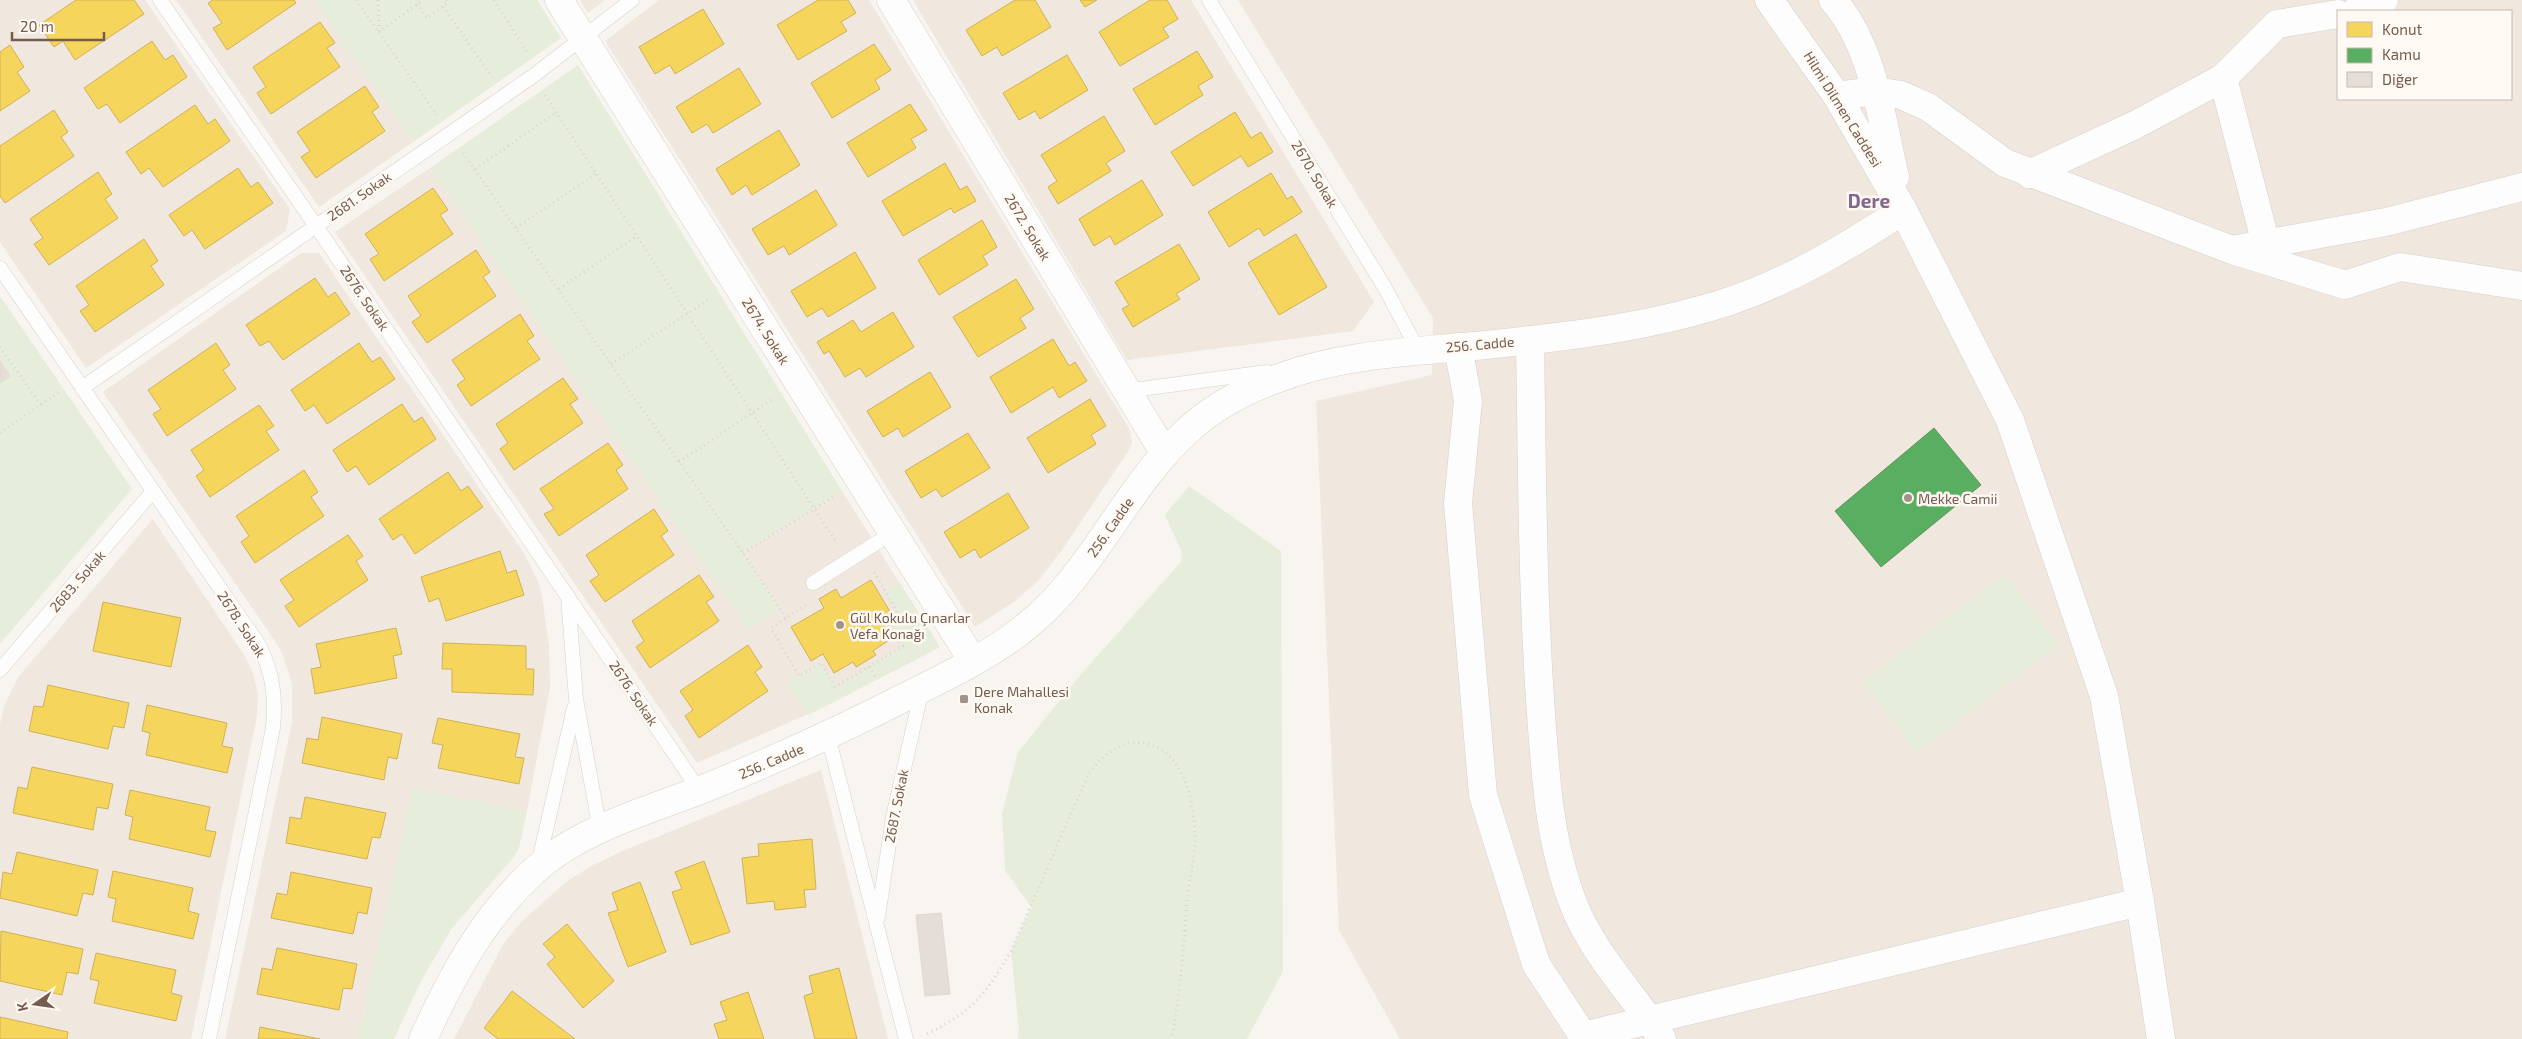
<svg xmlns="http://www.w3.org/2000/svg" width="2522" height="1039" viewBox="0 0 2522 1039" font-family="'Exo 2',sans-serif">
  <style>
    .residential { fill: #f0e7de; fill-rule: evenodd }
    .green { fill: #e6eedb }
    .homes { fill: #f6d55c; stroke: #d0b158 }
    .public { fill: #5aae61; stroke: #62955c }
    .building { fill: #e5ddd7; stroke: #e1d8d2 }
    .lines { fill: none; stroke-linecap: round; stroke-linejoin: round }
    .service-casing { stroke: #d6d0ca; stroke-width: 15 }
    .minor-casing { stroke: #d6d0ca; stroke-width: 29 }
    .tertiary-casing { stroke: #d6d0ca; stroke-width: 29 }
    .path { stroke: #dad4d0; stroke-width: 3; stroke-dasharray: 1 4; stroke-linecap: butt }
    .service { stroke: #fefdfd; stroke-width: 14 }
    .minor { stroke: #fefdfd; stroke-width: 28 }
    .tertiary { stroke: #fefdfd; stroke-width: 28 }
    .poi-dot { fill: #a49187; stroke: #fef9f2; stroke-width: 2 }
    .labels { text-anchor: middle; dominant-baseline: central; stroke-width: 5; stroke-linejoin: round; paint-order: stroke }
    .street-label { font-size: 14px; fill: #765c4f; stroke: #fef9f2 }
    .poi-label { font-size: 14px; fill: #765c4f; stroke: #fef9f2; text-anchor: start }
    .district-label { font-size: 19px; font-weight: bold; fill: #836791; stroke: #fef9f2 }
  </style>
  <rect width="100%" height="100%" fill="#f8f4f0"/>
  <!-- residential -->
  <g class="residential">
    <path d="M0 0H145L290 209 286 231 86 368 0 242Z"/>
    <path d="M176 0H314L413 142 319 207Z"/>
    <path d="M580 0H605L588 13Z"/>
    <path d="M659 0H869L1130 430 1132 443 1129 450 1062 550 1038 581 1014 602 975 627 605 41Z"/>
    <path d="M913 0H1191L1374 302 1353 331 1127 360Z"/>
    <path d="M1238 0H2522V1039H1400L1339 930 1316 401 1432 375 1433 318ZM2338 11H2511V99H2338Z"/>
    <path d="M430 168 748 629 780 609 743 553 842 491 940 647 826 706 697 763 335 232Z"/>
    <path d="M301 253H319L525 555 538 581 542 596 549 647 550 687 527 811 413 788 358 1039H225L292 722V683L282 653 273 638 103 392Z"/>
    <path d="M153 519 246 658 254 676 258 695 257 716 191 1039H0V724L4 706 19 676Z"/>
    <path d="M821 770 888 1039H454L502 946 521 922 566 882 593 865 625 850Z"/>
  </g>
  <!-- green -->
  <g class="green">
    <path d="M314 0H537L561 38 413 142Z"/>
    <path d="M578 65 842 491 743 553 780 609 748 629 430 168Z"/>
    <path d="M0 296 132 489 0 644Z"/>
    <path d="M1189 486 1281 551 1283 971 1247 1039H1018L1019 1030 1011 951 1031 907 1005 870 1002 814 1018 752 1082 673 1181 562 1182 553 1165 515Z"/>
    <path d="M2005 574 2058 645 1916 753 1863 682Z"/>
    <path d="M900 583 940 647 808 715 786 683 821 663 836 687 903 646 889 624 900 617 885 591Z"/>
    <path d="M413 788 527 811 519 848 513 858 452 928 421 981 394 1039H358Z"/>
  </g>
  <!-- homes -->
  <g class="homes">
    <path d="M76 0H134L144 14 75 60 63 41 54 47 39 25Z"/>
    <path d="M213 0H294L296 3 227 50 213 28 222 23 208 3Z"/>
    <path d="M818 0H848L856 13 841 22 847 31 798 60 777 25Z"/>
    <path d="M1015 0H1035L1051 27 1002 56 997 47 982 56 966 30Z"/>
    <path d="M1080 0H1097L1085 7Z"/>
    <path d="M1150 0H1167L1178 19 1163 28 1169 37 1120 66 1099 32Z"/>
    <path d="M703 9 724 44 675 74 670 65 655 74 639 47Z"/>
    <path d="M320 22 335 43 327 48 340 67 271 114 257 93 266 87 253 67Z"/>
    <path d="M152 41 165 60 173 55 187 77 120 123 107 104 98 109 84 88Z"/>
    <path d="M874 44 891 70 875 80 880 89 832 118 811 83Z"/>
    <path d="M10 45 24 67 17 72 30 91 0 111V52Z"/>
    <path d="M1197 51 1213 77 1198 86 1203 95 1155 125 1133 89Z"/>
    <path d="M1067 55 1088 90 1040 119 1035 111 1019 120 1003 93Z"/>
    <path d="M739 68 761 104 713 133 707 124 692 133 676 107Z"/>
    <path d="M365 86 379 107 372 112 385 131 316 178 301 157 310 151 297 132Z"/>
    <path d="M910 104 927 130 911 139 916 148 868 177 847 143Z"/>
    <path d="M195 105 208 124 215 119 230 141 163 187 149 168 141 174 126 152Z"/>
    <path d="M54 110 68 132 61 137 74 156 5 203 0 196V146Z"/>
    <path d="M1235 112 1251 138 1261 132 1273 152 1248 167 1241 156 1193 186 1171 152Z"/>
    <path d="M1104 116 1125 151 1106 163 1111 171 1058 204 1048 187 1057 181 1041 155Z"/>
    <path d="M779 130 800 165 752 195 746 185 732 195 716 169Z"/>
    <path d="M945 163 960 190 967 186 976 201 954 213 951 208 903 236 882 201Z"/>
    <path d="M238 168 251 187 258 182 273 203 205 249 192 230 184 236 169 215Z"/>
    <path d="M98 172 112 194 105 199 118 218 49 265 34 244 43 238 30 219Z"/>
    <path d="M1271 173 1287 199 1292 196 1302 212 1264 236 1259 228 1229 247 1208 212Z"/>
    <path d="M1142 180 1163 215 1115 245 1110 236 1094 246 1079 219Z"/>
    <path d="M433 188 448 210 440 215 453 234 384 281 370 259 379 254 365 234Z"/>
    <path d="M816 190 837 225 789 255 784 246 768 255 752 229Z"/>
    <path d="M982 220 997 247 983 256 988 265 939 295 918 260Z"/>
    <path d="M1296 234 1327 287 1279 315 1248 263Z"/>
    <path d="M144 239 158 261 151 266 164 285 95 332 80 311 89 305 76 286Z"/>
    <path d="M1179 244 1200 279 1176 294 1180 299 1133 327 1122 309 1129 305 1115 282Z"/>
    <path d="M476 250 490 272 483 277 496 296 427 343 412 322 421 316 408 296Z"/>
    <path d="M855 252 876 288 828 317 822 308 807 317 791 291Z"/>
    <path d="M315 278 328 297 335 292 350 314 283 360 269 341 260 346 246 325Z"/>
    <path d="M1016 279 1034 309 1020 318 1026 328 978 357 953 317Z"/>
    <path d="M893 312 914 347 866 377 860 368 845 377 829 351 824 354 817 342 853 320 861 332Z"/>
    <path d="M520 314 534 336 527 341 540 359 471 406 457 385 465 379 452 360Z"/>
    <path d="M1053 339 1069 366 1075 362 1087 381 1059 398 1053 387 1011 413 990 377Z"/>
    <path d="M216 343 230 365 223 370 236 389 167 436 153 414 161 409 148 390Z"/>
    <path d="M359 343 372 362 380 357 395 379 327 424 314 405 305 411 291 390Z"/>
    <path d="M930 372 951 407 903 437 898 428 883 437 867 411Z"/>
    <path d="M563 378 578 399 570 404 583 423 514 470 500 449 508 443 496 424Z"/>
    <path d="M1090 399 1106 426 1091 435 1096 444 1048 473 1027 438Z"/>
    <path d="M402 404 414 422 422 417 436 439 369 485 356 466 347 472 333 450Z"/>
    <path d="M259 405 274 426 266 431 279 450 210 497 196 476 204 470 191 450Z"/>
    <path d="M968 433 990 468 942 497 936 489 921 498 905 471Z"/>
    <path d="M608 443 623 465 616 470 628 489 559 536 544 514 554 509 540 489Z"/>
    <path d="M304 470 318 492 311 497 324 516 255 563 241 542 249 536 236 516Z"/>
    <path d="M448 472 461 491 468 486 483 507 415 554 402 534 393 540 379 519Z"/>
    <path d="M1008 493 1029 528 980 558 975 549 960 558 944 532Z"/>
    <path d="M654 509 668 531 661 536 674 555 605 602 590 581 599 575 586 555Z"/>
    <path d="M348 535 363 556 356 561 368 580 299 627 285 606 294 600 280 580Z"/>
    <path d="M500 551 507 573 516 570 524 595 446 621 439 598 429 602 421 577Z"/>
    <path d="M699 575 714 597 706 602 719 621 650 668 636 647 644 641 632 621Z"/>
    <path d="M871 580 892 615 882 622 892 638 873 651 876 655 856 667 853 662 834 673 823 654 811 661 791 627 824 608 819 599 836 589 841 598Z"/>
    <path d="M103 602 181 618 171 667 93 651Z"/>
    <path d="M396 628 402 654 393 656 397 678 315 694 311 669 321 667 316 644Z"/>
    <path d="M443 643 526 646V669H534L533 695 452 692V669H442Z"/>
    <path d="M748 645 762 667 755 672 768 691 699 738 685 716 693 710 680 691Z"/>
    <path d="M48 685 129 703 124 728 113 726 108 749 29 731 34 706 43 707Z"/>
    <path d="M147 705 227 723 222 746 233 748 227 773 146 755 150 733 142 731Z"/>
    <path d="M322 717 402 734 397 759 388 757 384 780 302 763 307 738 318 740Z"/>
    <path d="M438 718 520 734 515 757 524 758 519 784 438 768 443 745 432 743Z"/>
    <path d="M32 767 113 784 108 809 97 807 93 830 13 813 18 787 27 789Z"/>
    <path d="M130 790 210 807 205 830 216 832 210 857 129 839 133 817 125 815Z"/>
    <path d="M305 797 386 813 380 838 372 837 367 859 286 843 290 817 301 819Z"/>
    <path d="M812 839 816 889 804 890 806 907 775 910 774 901 747 904 742 858 759 856 758 844Z"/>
    <path d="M17 852 98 870 93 895 83 893 77 916 0 898 3 872 12 874Z"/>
    <path d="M704 861 730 932 691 945 672 892 682 889 675 872Z"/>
    <path d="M113 871 193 888 188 911 199 914 193 939 112 921 116 899 108 897Z"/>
    <path d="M291 872 372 888 367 914 358 912 353 934 271 918 277 893 287 895Z"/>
    <path d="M640 882 666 952 628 967 608 913 618 910 612 893Z"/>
    <path d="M567 924 614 981 583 1008 547 964 555 957 543 944Z"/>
    <path d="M1 931 83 949 78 974 67 972 62 995 0 981Z"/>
    <path d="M277 948 357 964 352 989 343 988 339 1010 257 994 262 968 272 970Z"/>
    <path d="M96 953 176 970 171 993 182 996 176 1021 94 1003 99 981 90 979Z"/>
    <path d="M839 968 857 1039H815L804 996 813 993 809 976Z"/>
    <path d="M512 991 575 1039H498L484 1028Z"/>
    <path d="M748 992 764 1039H719L714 1024 727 1020 720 1002Z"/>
    <path d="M0 1017 68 1032 67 1039H0Z"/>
    <path d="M260 1027 320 1039H258Z"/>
  </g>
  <!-- public -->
  <path class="public" d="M1934 428 1981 485 1881 567 1835 511Z"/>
  <!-- building -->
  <g class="building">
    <path d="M0 361 10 376 0 383Z"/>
    <path d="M941 913 950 994 925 996 916 915Z"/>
  </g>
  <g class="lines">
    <defs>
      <g id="service">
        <path d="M160 0 316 226 699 790"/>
        <path d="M1209 0 1385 288 1418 350"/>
        <path d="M0 268 259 645C273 673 276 698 273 728L209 1039"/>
        <path d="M82 388 533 76 632 0"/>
        <path d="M1126 391 1267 372"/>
        <path d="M813 583 892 533"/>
        <path d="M568 596 576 699 600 830"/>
        <path d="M0 670 153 491"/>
        <path d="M828 736 906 1039"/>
        <path d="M538 865 574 708"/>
        <path d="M878 917 893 817 922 689"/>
      </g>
      <g id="minor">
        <path d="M559 0 973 661"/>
        <path d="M891 0 1165 454"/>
        <path d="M2356 11 2364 10 2384 0"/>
        <path d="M2223 78 2266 244"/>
        <path d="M1837 96 1875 91 1901 95 1928 107 2005 163 2232 250 2386 222 2522 187"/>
        <path d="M2029 174 2135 125 2223 78 2277 24 2338 14"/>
        <path d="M1903 210 2010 420 2104 696 2140 902 2161 1039"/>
        <path d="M2235 251 2345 285 2400 267 2522 286"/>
        <path d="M1530 340C1532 460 1532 579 1540 699 1545 769 1548 838 1573 903 1593 955 1633 993 1662 1039"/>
        <path d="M1458 347 1468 401 1458 503 1483 795 1536 964 1585 1039"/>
        <path d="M1583 1036 2140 902"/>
      </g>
      <g id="tertiary">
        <path d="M1769 0 1837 96 1903 210"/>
        <path d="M1833 0C1874 47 1881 118 1895 177"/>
        <path d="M423 1039C453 974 486 911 542 864 587 827 649 810 703 789 772 761 839 731 905 697 947 676 992 655 1028 625 1093 572 1124 490 1185 433 1210 409 1243 391 1276 379 1346 352 1420 352 1495 344 1573 336 1655 326 1730 301 1792 280 1849 246 1903 210"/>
      </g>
    </defs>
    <!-- service casing -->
    <use href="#service" class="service-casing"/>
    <!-- minor casing -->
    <use href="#minor" class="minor-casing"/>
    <!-- tertiary casing -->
    <use href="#tertiary" class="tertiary-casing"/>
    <!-- path -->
    <g class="path">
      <path d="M356 0 437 115"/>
      <path d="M378 0 379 31"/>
      <path d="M446 0 448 2 443 6 492 77"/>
      <path d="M494 0 527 52"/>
      <path d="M417 4 427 18 443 6"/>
      <path d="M379 32 423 0"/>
      <path d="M545 95 836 542"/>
      <path d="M463 153 743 553 786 618"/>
      <path d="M475 169 557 112"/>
      <path d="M516 228 597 173"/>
      <path d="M559 289 637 236"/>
      <path d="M0 347 41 405"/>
      <path d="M611 364 711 298"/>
      <path d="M0 433 59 392"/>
      <path d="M679 462 774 398"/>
      <path d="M743 553 836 495"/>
      <path d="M806 605 771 628 799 676 821 663 835 687 903 646 889 624 900 617 873 570"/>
      <path d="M869 667 877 679"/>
      <path d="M927 1034C972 1012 986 994 1011 951L1089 773C1105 754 1122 737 1149 744 1186 755 1195 806 1195 840 1195 860 1189 880 1187 900 1184 947 1180 993 1172 1039"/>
    </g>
    <!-- service -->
    <use href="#service" class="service"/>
    <!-- minor -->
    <use href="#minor" class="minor"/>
    <!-- tertiary -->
    <use href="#tertiary" class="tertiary"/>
  </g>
  <!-- markers -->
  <g class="poi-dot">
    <circle cx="1908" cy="498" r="5"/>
    <circle cx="840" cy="625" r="5"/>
    <rect x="959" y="694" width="10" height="10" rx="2.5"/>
  </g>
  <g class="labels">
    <!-- street labels -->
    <g class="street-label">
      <text transform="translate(1843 109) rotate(58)">Hilmi Dilmen Caddesi</text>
      <text transform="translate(1315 174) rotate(59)">2670. Sokak</text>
      <text transform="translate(359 196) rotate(-35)">2681. Sokak</text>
      <text transform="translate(1028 227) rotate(59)">2672. Sokak</text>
      <text transform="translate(365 298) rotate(56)">2676. Sokak</text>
      <text transform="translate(766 331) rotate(58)">2674. Sokak</text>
      <text transform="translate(1480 344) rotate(-5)">256. Cadde</text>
      <text transform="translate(1110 527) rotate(-55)">256. Cadde</text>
      <text transform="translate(77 581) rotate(-49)">2683. Sokak</text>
      <text transform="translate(242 624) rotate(57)">2678. Sokak</text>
      <text transform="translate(634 693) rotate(56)">2676. Sokak</text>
      <text transform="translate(771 761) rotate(-23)">256. Cadde</text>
      <text transform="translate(896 806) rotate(-79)">2687. Sokak</text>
    </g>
    <!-- poi labels -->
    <g class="poi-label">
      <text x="1918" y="498">Mekke Camii</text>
      <text x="850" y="617">Gül Kokulu Çınarlar<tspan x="850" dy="16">Vefa Konağı</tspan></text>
      <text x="974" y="691">Dere Mahallesi<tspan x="974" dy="16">Konak</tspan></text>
    </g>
    <!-- district labels -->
    <g class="district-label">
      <text x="1869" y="200">Dere</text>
    </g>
  </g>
  <!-- legend -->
  <rect x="2337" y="10" width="175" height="90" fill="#fef9f2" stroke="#c8bab1"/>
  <rect x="2347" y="22" width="25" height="15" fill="#f6d55c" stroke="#c8bab1"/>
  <text x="2382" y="35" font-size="15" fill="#765c4f">Konut</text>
  <rect x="2347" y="48" width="25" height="15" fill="#5aae61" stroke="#c8bab1"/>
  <text x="2382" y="60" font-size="15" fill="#765c4f">Kamu</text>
  <rect x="2347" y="72" width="25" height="15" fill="#e5ddd7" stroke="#c8bab1"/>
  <text x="2382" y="85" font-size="15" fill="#765c4f">Diğer</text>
  <!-- north arrow -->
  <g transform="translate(35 1004) rotate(257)" stroke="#fef9f2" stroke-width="4" paint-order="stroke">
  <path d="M0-4L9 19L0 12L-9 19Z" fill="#765c4f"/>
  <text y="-8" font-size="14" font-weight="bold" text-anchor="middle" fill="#765c4f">K</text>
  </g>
  <!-- scale -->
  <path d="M12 32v8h92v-8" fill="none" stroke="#765c4f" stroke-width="2.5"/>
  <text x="20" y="32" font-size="15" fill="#765c4f" stroke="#fef9f2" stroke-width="4" paint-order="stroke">20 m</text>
</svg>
